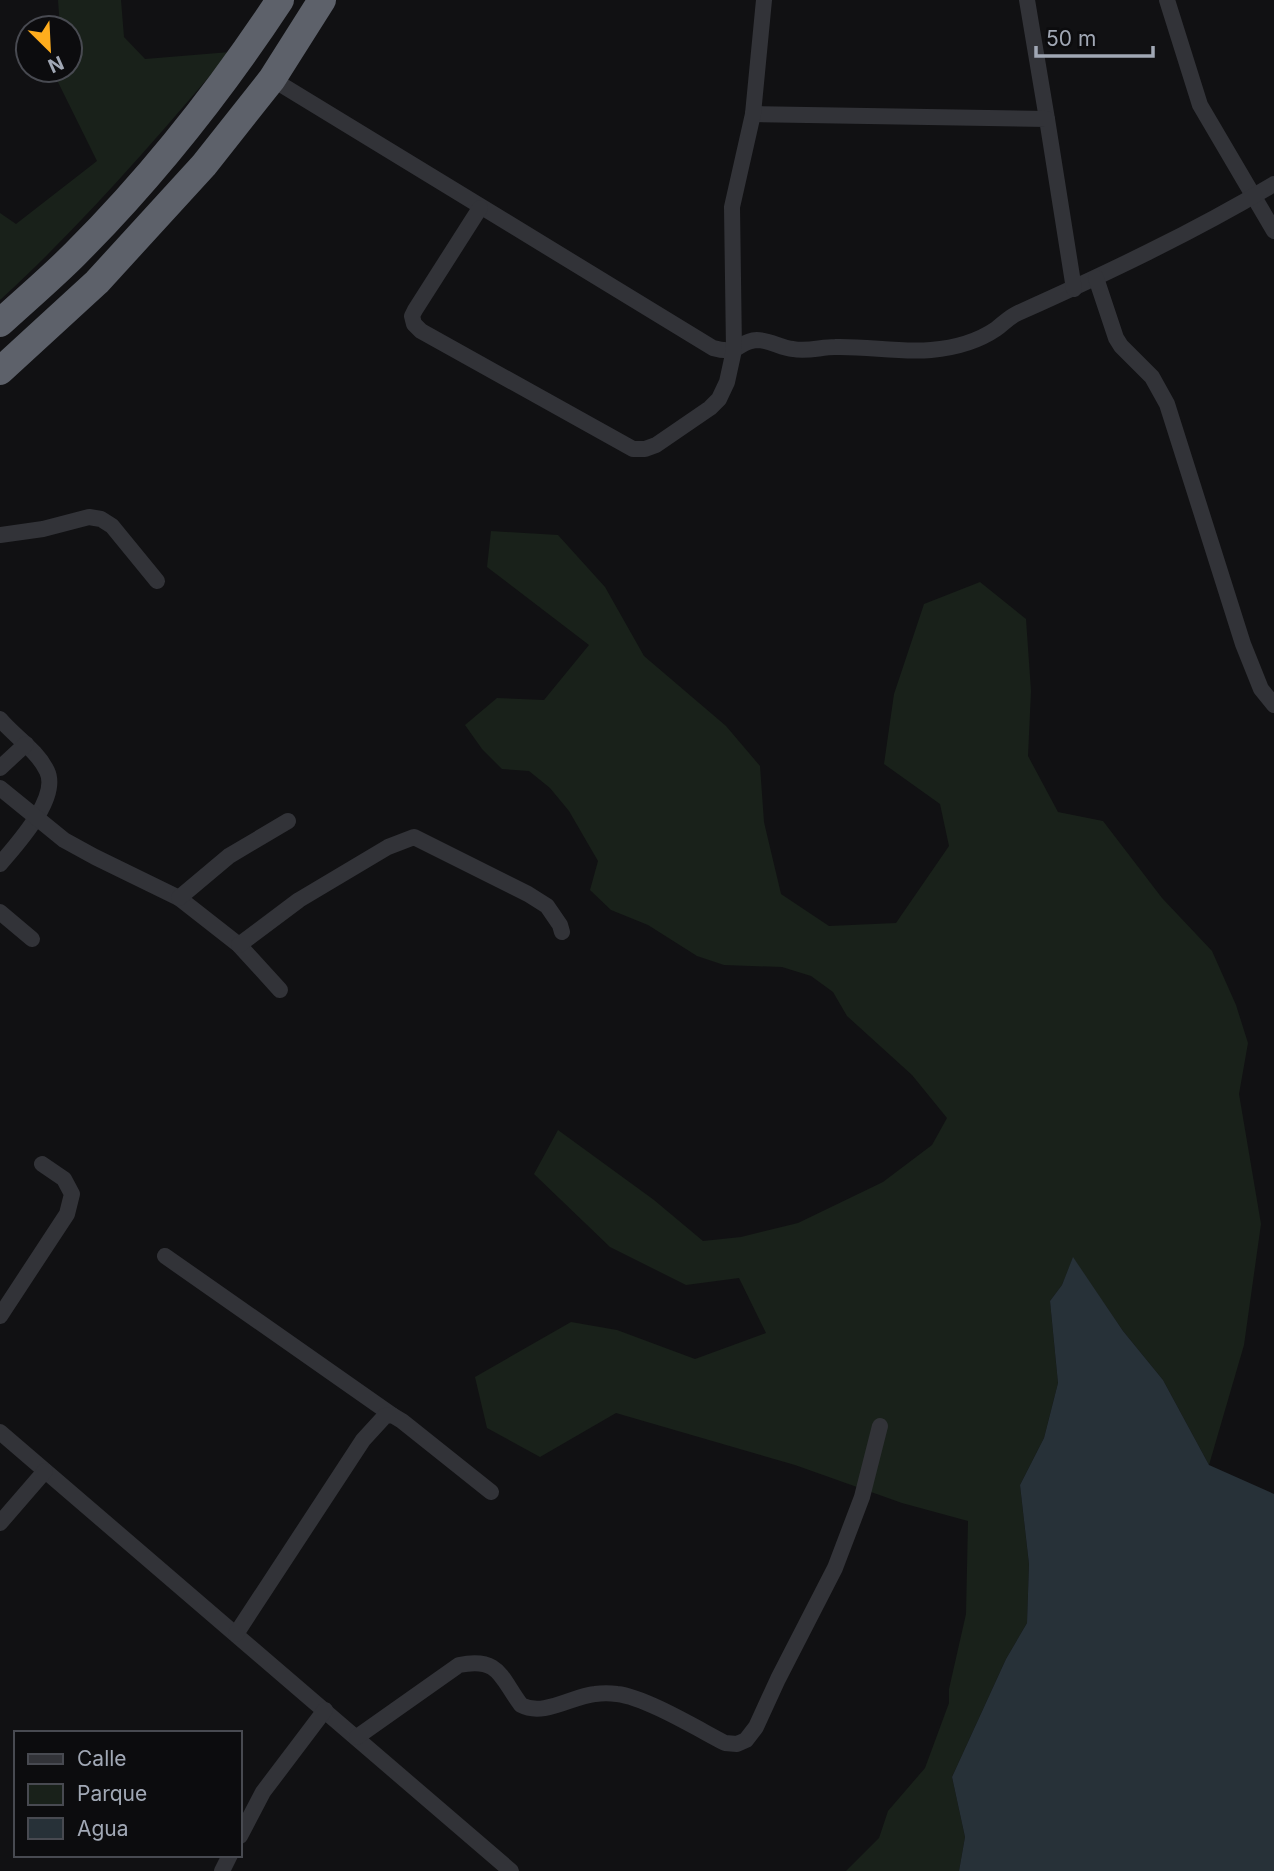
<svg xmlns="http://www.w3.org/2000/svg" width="1274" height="1871" viewBox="0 0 1274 1871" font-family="Inter,sans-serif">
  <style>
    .green { fill: #19211a }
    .water { fill: #273138 }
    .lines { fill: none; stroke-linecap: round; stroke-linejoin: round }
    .street { stroke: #323338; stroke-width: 16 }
    .highway { stroke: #5d616a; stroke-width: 28 }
  </style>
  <rect width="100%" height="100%" fill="#111113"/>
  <!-- green -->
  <g class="green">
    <path d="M58 0H121L124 37 145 59 230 52C157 138 83 224 0 300V213L16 224 97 161 55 76 56 70H70V28H60Z"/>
    <path d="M491 531 558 535 605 587 644 656 726 726 760 766 764 822 781 894 829 926 896 923 949 846 940 804 884 764 894 694 924 604 980 582 1026 619 1031 691 1028 756 1058 812 1103 821 1162 898 1212 951 1236 1005 1248 1043 1239 1094 1261 1224 1244 1345 1209 1465 1163 1380 1123 1331 1073 1258 1062 1285 1050 1301 1058 1383 1044 1438 1020 1485 1029 1564 1027 1623 1006 1659 952 1777 965 1837 959 1871H846L879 1838 888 1811 925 1768 949 1703V1689L966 1614 968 1521 902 1503 795 1465 616 1413 540 1457 487 1428 475 1377 571 1322 617 1330 695 1359 766 1333 739 1278 686 1285 610 1247 534 1174 558 1130 654 1200 703 1241 741 1237 798 1223 883 1182 932 1145 947 1118 912 1075 847 1016 833 992 811 976 782 967 724 965 697 956 648 925 611 910 590 890 598 861 569 811 550 788 529 771 502 769 482 749 465 725 497 698 544 700 589 645 487 567Z"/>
  </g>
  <!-- water -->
  <path class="water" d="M1073 1257 1123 1331 1163 1380 1209 1465 1274 1494V1871H959L965 1837 952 1777 1006 1659 1027 1623 1029 1564 1020 1485 1044 1438 1058 1383 1050 1301 1062 1285Z"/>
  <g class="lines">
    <!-- street -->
    <g class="street">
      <path d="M1027 0 1047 119"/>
      <path d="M1167 0 1200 105 1274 231"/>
      <path d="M272 79 713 348C741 356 737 341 757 340 770 340 781 348 793 349 807 352 821 347 835 347 867 346 900 353 931 350 954 348 977 342 996 329 1003 324 1009 317 1018 313 1105 274 1192 233 1274 184"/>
      <path d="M753 114 1047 119 1074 289"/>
      <path d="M480 208 415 310 412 316 414 324 421 331 633 449H645L656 445 710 408 719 399 727 382 734 350 732 207 753 114 764 0"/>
      <path d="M1096 278 1116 338 1121 346 1152 377 1167 404 1243 644 1261 689 1274 705"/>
      <path d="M0 535 43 529 89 517 101 519 112 526 157 581"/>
      <path d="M0 719C14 736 37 750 47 771 60 798 16 845 0 864"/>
      <path d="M0 768 26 744"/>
      <path d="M0 788 64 840 95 857 179 898 239 945 280 990"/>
      <path d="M179 898 229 856 288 821"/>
      <path d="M0 912 32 939"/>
      <path d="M239 945 299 900 388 847 414 837 528 894 547 906 560 925 562 932"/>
      <path d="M165 1256 392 1415"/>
      <path d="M0 1316 67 1214 72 1194 64 1179 42 1164"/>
      <path d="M0 1432 511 1871"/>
      <path d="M0 1523 45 1471"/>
      <path d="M236 1634 363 1440 385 1416 392 1415 402 1421 491 1492"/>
      <path d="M357 1737 459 1665C500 1657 500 1677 521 1705 544 1717 572 1696 595 1694 602 1693 610 1693 617 1694 645 1697 698 1729 725 1743L737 1744 746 1740 756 1727 778 1679 835 1568 862 1497 880 1426"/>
      <path d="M240 1836 263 1792 325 1710"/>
      <path d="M222 1871 230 1855"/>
    </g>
    <!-- highway -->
    <g class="highway">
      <path d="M0 323C25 300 51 278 75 254 152 177 220 91 280 0"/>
      <path d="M0 371 97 282 204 165 272 79 322 0"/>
    </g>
  </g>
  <!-- legend -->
  <rect x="14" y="1731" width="228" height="126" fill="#0c0c0e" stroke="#484a51" stroke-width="2"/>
  <rect x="28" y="1754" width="35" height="10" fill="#323338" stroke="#484a51" stroke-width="2"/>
  <text x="77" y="1766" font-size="21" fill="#a1a8b5">Calle</text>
  <rect x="28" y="1784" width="35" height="21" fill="#19211a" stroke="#484a51" stroke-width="2"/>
  <text x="77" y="1801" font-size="21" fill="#a1a8b5">Parque</text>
  <rect x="28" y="1818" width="35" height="21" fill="#273138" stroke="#484a51" stroke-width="2"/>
  <text x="77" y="1836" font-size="21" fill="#a1a8b5">Agua</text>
  <!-- north arrow -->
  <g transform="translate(49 49) rotate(156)"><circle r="33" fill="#0c0c0e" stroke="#484a51" stroke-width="2"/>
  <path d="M0-5L12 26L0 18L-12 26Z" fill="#ffad1d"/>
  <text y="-10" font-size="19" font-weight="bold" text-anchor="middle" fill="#a1a8b5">N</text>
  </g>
  <!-- scale -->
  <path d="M1036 46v10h117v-10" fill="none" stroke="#a1a8b5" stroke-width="3.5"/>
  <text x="1046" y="46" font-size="21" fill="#a1a8b5" stroke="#0c0c0e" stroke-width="5" paint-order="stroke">50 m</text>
</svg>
